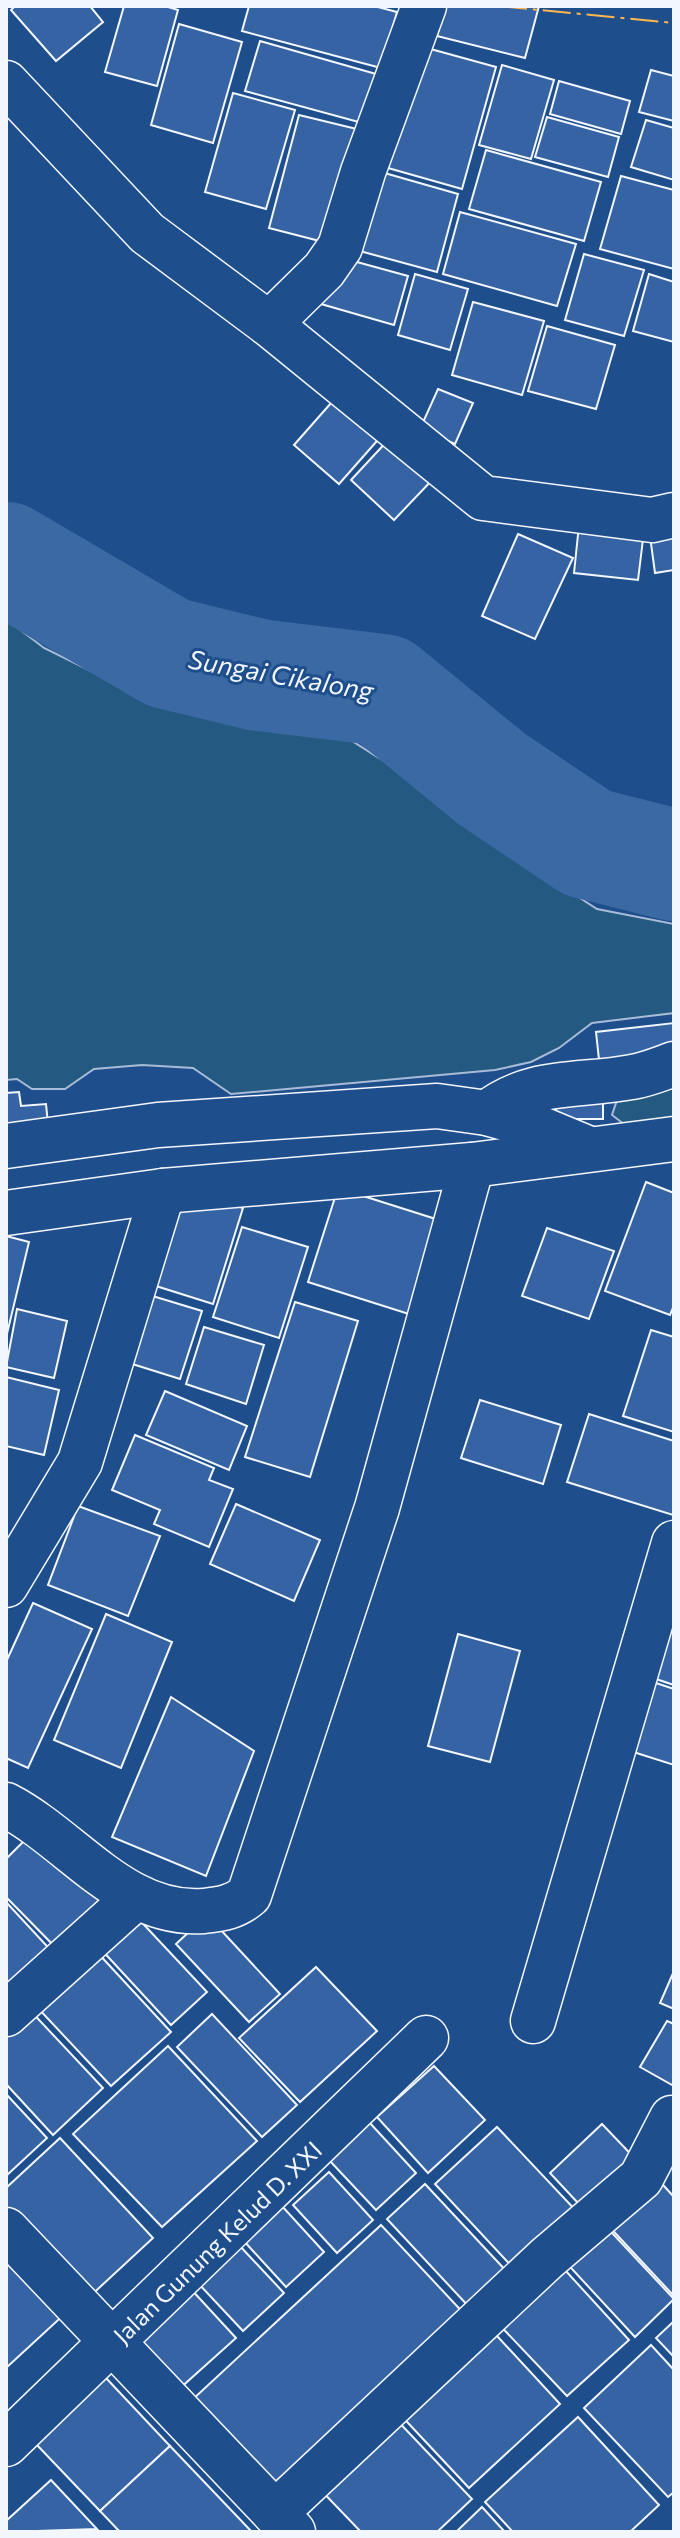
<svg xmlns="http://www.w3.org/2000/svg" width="680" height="2538" viewBox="0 0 680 2538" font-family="Commissioner,sans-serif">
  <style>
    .green { fill: #245a82; stroke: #a8bbd7; stroke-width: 2 }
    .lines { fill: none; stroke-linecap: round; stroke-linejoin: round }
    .river { stroke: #3b69a3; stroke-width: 112 }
    .building { fill: #3563a3; stroke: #f2f6ff; stroke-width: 2 }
    .minor-casing { stroke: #f2f6ff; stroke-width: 47 }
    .minor { stroke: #1f4e8c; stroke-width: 44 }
    .power { stroke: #ffb74d; stroke-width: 2; stroke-dasharray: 28 6 4 6; stroke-linecap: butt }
    .labels { text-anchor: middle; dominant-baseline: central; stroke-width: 6; stroke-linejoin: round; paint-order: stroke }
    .street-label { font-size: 24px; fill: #f2f6ff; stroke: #1f4e8c }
    .water-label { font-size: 26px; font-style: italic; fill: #f2f6ff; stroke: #1f4e8c }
  </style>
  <rect width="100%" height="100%" fill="#1f4e8c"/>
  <!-- green -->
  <g class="green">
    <path d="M6 619 44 648 105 678 166 698 193 702 263 701 330 727 379 758 434 775 484 806 557 883 597 909 674 924V1013L592 1023 559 1048 531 1062 495 1070 231 1094 193 1068 142 1065 94 1069 65 1089H32L17 1079 6 1080Z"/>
    <path d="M674 1080V1125L633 1131 612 1115 618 1097Z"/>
  </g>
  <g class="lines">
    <!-- river -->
    <path class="river" d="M6 558 168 653 259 675 383 690 492 779 587 843 674 865"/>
  </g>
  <!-- building -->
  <g class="building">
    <path d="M15 6H90L103 22 56 61 11 10Z"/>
    <path d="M124 6H165L178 10 157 86 105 72Z"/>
    <path d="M249 6H374L397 12 381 68 242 31Z"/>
    <path d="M445 6H539L525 58 437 36Z"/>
    <path d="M179 24 242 42 213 143 151 125Z"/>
    <path d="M260 41 390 78 377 127 245 91Z"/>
    <path d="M416 45 496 67 462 189 381 166Z"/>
    <path d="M502 65 554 80 531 159 479 145Z"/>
    <path d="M651 70 674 76V121L639 112Z"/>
    <path d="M559 81 630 101 621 134 550 114Z"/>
    <path d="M233 93 295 110 266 209 205 192Z"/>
    <path d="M299 115 369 132 339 246 269 228Z"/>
    <path d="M547 117 619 137 608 177 535 157Z"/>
    <path d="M646 120 674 128V180L631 167Z"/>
    <path d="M486 150 601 182 584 241 469 209Z"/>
    <path d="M367 168 458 194 437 272 345 247Z"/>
    <path d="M621 176 674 190V269L600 249Z"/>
    <path d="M460 212 576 244 557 306 443 274Z"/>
    <path d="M584 254 644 270 624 336 565 320Z"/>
    <path d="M335 256 408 276 394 325 321 304Z"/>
    <path d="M415 274 468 289 450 350 398 335Z"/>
    <path d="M649 274 674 282V342L633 331Z"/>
    <path d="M473 302 544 321 522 395 452 375Z"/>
    <path d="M547 326 615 345 596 409 528 391Z"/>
    <path d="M438 389 473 403 455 444 420 429Z"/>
    <path d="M339 394 384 433 339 484 294 445Z"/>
    <path d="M391 437 435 477 394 520 351 480Z"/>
    <path d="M579 525 644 531 638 580 574 573Z"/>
    <path d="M674 532V570L655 573 650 536Z"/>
    <path d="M518 534 573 558 535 639 482 616Z"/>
    <path d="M674 1023V1057L600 1069 596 1032Z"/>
    <path d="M19 1092 21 1106 46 1104 49 1134 6 1138V1093Z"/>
    <rect x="556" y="1096" width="47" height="23"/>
    <path d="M646 1182 674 1193V1305L670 1315 605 1291Z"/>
    <path d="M338 1188 442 1221 412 1315 308 1282Z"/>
    <path d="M186 1191 243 1208 213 1304 156 1286Z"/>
    <path d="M242 1227 308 1247 279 1338 213 1317Z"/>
    <path d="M547 1228 614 1251 589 1319 522 1296Z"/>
    <path d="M6 1236 29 1242 6 1338Z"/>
    <path d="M146 1294 202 1311 180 1379 126 1362Z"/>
    <path d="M295 1302 358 1321 310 1477 245 1457Z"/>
    <path d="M17 1309 67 1321 54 1378 6 1367Z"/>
    <path d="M204 1327 264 1345 246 1404 186 1384Z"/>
    <path d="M651 1330 674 1337V1432L623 1416Z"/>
    <path d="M6 1377 59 1390 44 1455 6 1446Z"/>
    <path d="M165 1391 247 1426 229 1470 146 1435Z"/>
    <path d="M480 1400 561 1425 543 1484 461 1458Z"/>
    <path d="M589 1414 674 1441 673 1515 567 1482Z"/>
    <path d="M135 1435 214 1468 209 1480 233 1489 209 1547 154 1524 160 1510 112 1490Z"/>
    <path d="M236 1504 320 1540 294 1601 210 1564Z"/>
    <path d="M78 1506 160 1536 128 1616 48 1585Z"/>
    <path d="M33 1603 92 1629 28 1768 6 1758V1662Z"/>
    <path d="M674 1604V1685L650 1677Z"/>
    <path d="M106 1614 172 1642 121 1768 54 1740Z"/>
    <path d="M458 1634 520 1651 490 1762 428 1746Z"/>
    <path d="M647 1680 674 1689V1765L624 1749Z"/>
    <path d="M171 1697 254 1751 206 1876 112 1837Z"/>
    <path d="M37 1828 116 1907 65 1957 6 1897V1859Z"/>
    <path d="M6 1902 58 1958 6 1996Z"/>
    <path d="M133 1913 207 1992 171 2025 98 1946Z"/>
    <path d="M207 1915 280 1994 249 2022 176 1944Z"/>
    <path d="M96 1951 171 2032 111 2086 36 2006Z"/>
    <path d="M316 1967 377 2031 300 2102 239 2038Z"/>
    <path d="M674 1971V2009L660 2003Z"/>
    <path d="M26 2006 103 2088 53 2135 6 2084V2025Z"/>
    <path d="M212 2014 297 2105 262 2137 177 2047Z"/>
    <path d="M667 2021 674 2024V2086L640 2067Z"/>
    <path d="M168 2046 257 2141 162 2227 73 2134Z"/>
    <path d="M434 2066 485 2120 428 2173 377 2117Z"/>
    <path d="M6 2094 47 2138 6 2176Z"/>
    <path d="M369 2122 416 2173 376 2210 329 2160Z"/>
    <path d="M602 2124 644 2168 591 2217 550 2173Z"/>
    <path d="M497 2127 580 2215 518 2273 435 2184Z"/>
    <path d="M60 2138 153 2238 86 2300 6 2214V2188Z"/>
    <path d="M329 2172 373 2220 337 2253 293 2205Z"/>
    <path d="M654 2175 674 2197 673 2295 603 2220Z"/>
    <path d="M425 2184 509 2274 471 2309 387 2219Z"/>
    <path d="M281 2205 324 2252 286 2287 243 2240Z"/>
    <path d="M599 2219 674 2299 635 2337 560 2256Z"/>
    <path d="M381 2225 470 2320 280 2495 192 2400Z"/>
    <path d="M6 2242 69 2310 6 2368Z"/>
    <path d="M238 2244 284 2293 243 2331 197 2282Z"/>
    <path d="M554 2258 629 2340 567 2396 491 2316Z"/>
    <path d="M189 2287 236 2338 178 2390 131 2340Z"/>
    <path d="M674 2321V2357L656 2338Z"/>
    <path d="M485 2323 560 2404 469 2488 394 2408Z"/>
    <path d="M651 2345 674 2370V2492L668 2497 584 2408Z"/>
    <path d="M106 2378 170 2446 100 2511 36 2444Z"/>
    <path d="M391 2414 472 2499 437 2532H361L315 2484Z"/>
    <path d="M578 2417 659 2505 630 2532H513L485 2502Z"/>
    <path d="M170 2446 252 2532H120L100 2511Z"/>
    <path d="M51 2480 97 2529 6 2532V2521Z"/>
    <path d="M482 2507 505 2532H456Z"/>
  </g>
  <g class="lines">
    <defs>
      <g id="minor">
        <path d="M6 83 147 233 269 324 483 498 652 520 674 515"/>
        <path d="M269 324 324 270 340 247 363 172 424 6"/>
        <path d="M487 1113C532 1078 579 1087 632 1077 646 1075 660 1069 674 1064"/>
        <path d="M6 1146 158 1125 437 1106 487 1113 534 1126 587 1148"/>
        <path d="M6 1213 163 1191 472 1165 674 1139"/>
        <path d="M6 1585 80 1462 163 1191"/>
        <path d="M6 1805C72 1839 123 1917 204 1911 222 1909 235 1907 249 1895L377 1508 472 1165"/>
        <path d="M6 2014 135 1898"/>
        <path d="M533 2021 674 1543"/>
        <path d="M6 2230 293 2532"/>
        <path d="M6 2444 426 2038"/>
        <path d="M275 2513 547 2258 641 2178 672 2118"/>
      </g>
    </defs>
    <!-- minor casing -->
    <use href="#minor" class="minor-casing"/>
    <!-- minor -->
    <use href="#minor" class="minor"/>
    <!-- power -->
    <path class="power" d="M499 6 674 23"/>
  </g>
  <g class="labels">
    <!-- street labels -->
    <g class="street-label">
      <text transform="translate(217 2242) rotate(-44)">Jalan Gunung Kelud D. XXI</text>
    </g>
    <!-- water labels -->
    <g class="water-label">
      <text transform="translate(281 674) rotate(10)">Sungai Cikalong</text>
    </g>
  </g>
  <!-- border -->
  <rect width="680" height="2538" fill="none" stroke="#f2f6ff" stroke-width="16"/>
</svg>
